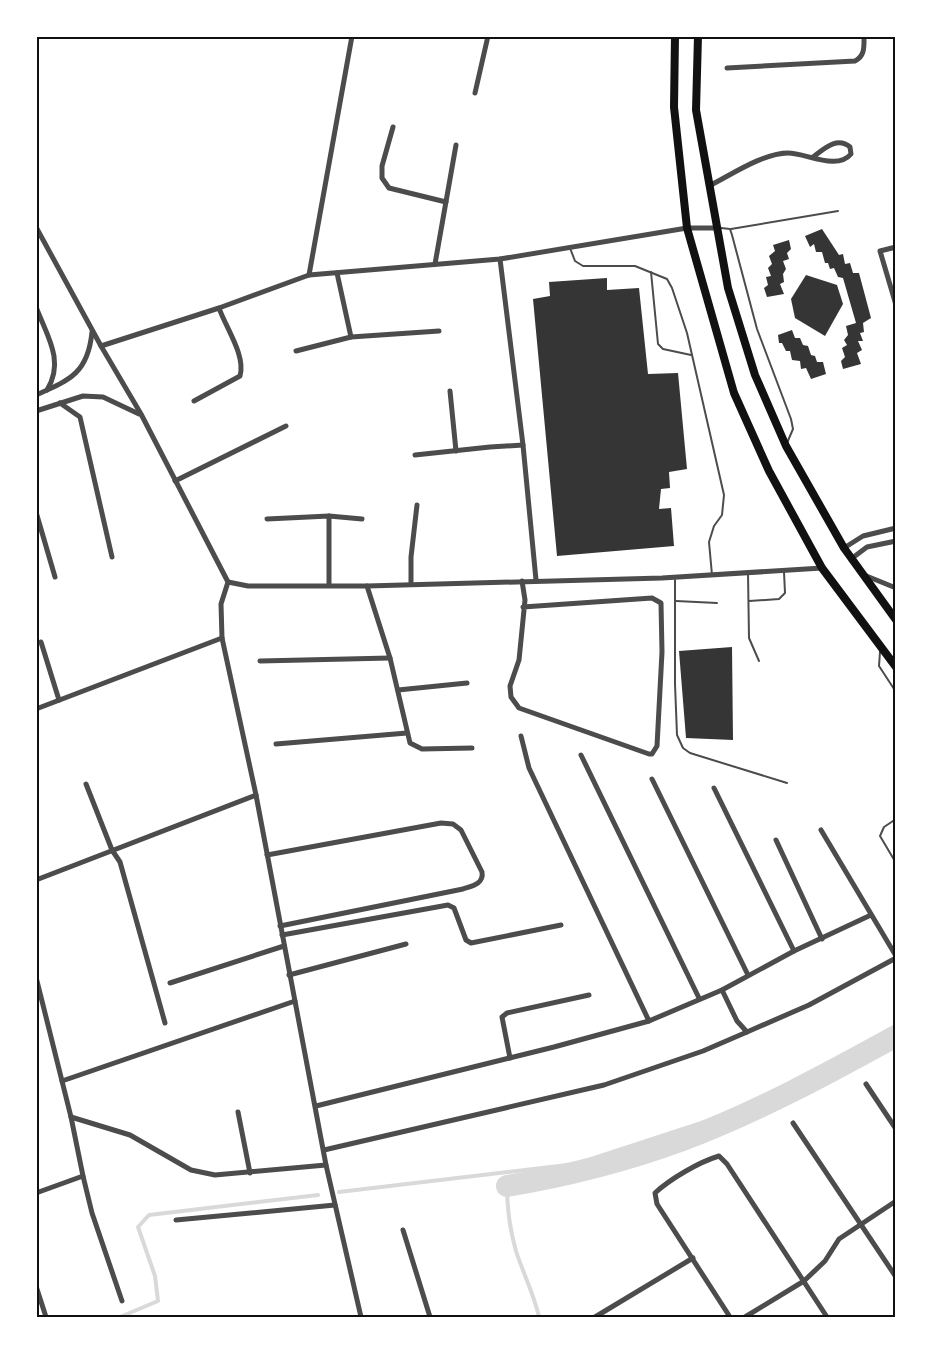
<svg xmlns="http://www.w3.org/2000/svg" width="932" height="1353" viewBox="0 0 932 1353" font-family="'Space Grotesk',sans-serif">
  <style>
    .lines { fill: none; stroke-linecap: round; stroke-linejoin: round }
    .stream { stroke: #d9d9d9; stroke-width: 4 }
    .river { stroke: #d9d9d9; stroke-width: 22 }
    .building { fill: #353535 }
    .service { stroke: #4c4c4c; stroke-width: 2 }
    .minor { stroke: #4c4c4c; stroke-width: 5 }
    .primary { stroke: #111; stroke-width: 8 }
    .neatline { fill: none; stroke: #111; stroke-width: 2 }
  </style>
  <rect width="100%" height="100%" fill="#fff"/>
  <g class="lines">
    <!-- stream -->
    <g class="stream">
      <path d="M507 1186C507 1208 510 1230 516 1251 523 1273 534 1294 539 1317"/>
      <path d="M339 1192 576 1164 726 1115 834 1064 896 1028"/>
      <path d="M120 1317 158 1301 155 1276 138 1227 149 1215 318 1195"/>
    </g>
    <!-- river -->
    <path class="river" d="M507 1186C567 1176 626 1161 683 1140 757 1112 827 1074 896 1036"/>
  </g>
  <!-- building -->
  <g class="building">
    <path d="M822 229 839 255 843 254 845 264 850 263 853 273H859L871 318 863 323 864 332 860 333 863 341H858L862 350 857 353 861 364 843 369 841 361 845 357 842 348 847 345 844 340 848 335 846 326 856 323 843 278 838 277 834 268 830 269 828 263H825L822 252H816L814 244 810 247 805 236Z"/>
    <path d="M789 240 791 249 787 253 789 259 783 261 786 269 783 274 784 282 780 284 784 294 767 297 764 288 768 285 766 277 771 276 768 268 772 264 769 256 775 251 773 245Z"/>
    <path d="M806 275 837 285 843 304 825 336 795 318 791 299Z"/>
    <path d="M607 278V290L639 288 648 374 678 373 687 469 669 472 670 488 661 489 659 509 671 508 674 546 557 556 533 299 550 296 549 282Z"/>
    <path d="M792 330 795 338H800L803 345 808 346 811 355 815 356 817 362H823L826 374 811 379 806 368 801 369 800 361 792 360 790 351H786L782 343H779L778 335Z"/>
    <path d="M732 647 733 740 686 738 679 651Z"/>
  </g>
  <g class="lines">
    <!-- service -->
    <g class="service">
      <path d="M721 228 730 229 732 235 757 329 791 419 793 429 787 443"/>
      <path d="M731 229 838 211"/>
      <path d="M570 248 575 261 583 266H635L667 279 672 288 687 333 724 495 722 515 714 526 709 542 712 575"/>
      <path d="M651 272 658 344 663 349 691 355"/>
      <path d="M748 573 749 638 759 661"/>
      <path d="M675 580V684L677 735 683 748 690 753 787 783"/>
      <path d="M676 601 717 603"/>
      <path d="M749 601 779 599 785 593 784 572"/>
      <path d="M880 652 879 666 896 692"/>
      <path d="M896 819 884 827 880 836 896 863"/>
    </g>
    <!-- minor -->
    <g class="minor">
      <path d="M727 68 855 61C865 56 864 47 864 36"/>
      <path d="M475 93 488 36"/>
      <path d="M393 127 382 166V178L389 188 446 202"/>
      <path d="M709 186C731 175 763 153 788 153 806 153 837 171 851 154L850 147C837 136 824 149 813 157"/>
      <path d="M36 227 101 346 141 414 228 582 221 604 222 638 256 795 326 1165 361 1317"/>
      <path d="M896 247 880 251 896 305"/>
      <path d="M500 259 523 445 536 580"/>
      <path d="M435 264 456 145"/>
      <path d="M337 273 351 337"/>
      <path d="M309 275 352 36"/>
      <path d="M36 307C47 336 65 361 47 390"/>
      <path d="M101 346 219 308 309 275 500 259 687 228H717"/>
      <path d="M296 351 351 337 439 331"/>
      <path d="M450 391 456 451"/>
      <path d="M36 395C70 380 88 373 92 332"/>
      <path d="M194 401 240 376C246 356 226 328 219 308"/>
      <path d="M60 403 80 417 112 557"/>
      <path d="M36 411 83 396 103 397 139 414"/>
      <path d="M415 455 490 447 523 445"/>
      <path d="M175 481 286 426"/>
      <path d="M36 512 55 577"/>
      <path d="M267 519 329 516 362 519"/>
      <path d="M844 548 863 536 896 528"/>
      <path d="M851 559 867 547 896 541"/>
      <path d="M864 575 896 588"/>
      <path d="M522 581 525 600 519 660 510 686 511 697 519 708 649 754H652L657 746 662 652 661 603 652 598 523 607"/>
      <path d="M228 582 248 586H367L662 578 822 568"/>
      <path d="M411 584V557L417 505"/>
      <path d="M329 585V516"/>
      <path d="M367 586 390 658 410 743 422 749 472 748"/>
      <path d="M41 642 59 700"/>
      <path d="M260 661 390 658"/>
      <path d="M398 690 467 683"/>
      <path d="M36 709 222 638"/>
      <path d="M521 736 529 768 649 1021"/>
      <path d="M276 744 407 733"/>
      <path d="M581 755 699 998"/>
      <path d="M652 779 748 975"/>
      <path d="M86 784 112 850 120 862 165 1023"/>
      <path d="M714 788 794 951"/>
      <path d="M821 830 896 956"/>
      <path d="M776 840 822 939"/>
      <path d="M267 855 441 823 453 824 461 830 482 872C484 884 472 886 463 889L280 926"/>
      <path d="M36 880 256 795"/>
      <path d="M282 935 448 905 454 908 466 940 471 943 561 925"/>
      <path d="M289 975 406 944"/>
      <path d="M36 977 71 1117 83 1176 92 1213 122 1301"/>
      <path d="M170 983 284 946"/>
      <path d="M722 990 737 1021 747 1032"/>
      <path d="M510 1058 502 1017 507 1013 589 995"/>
      <path d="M62 1081 295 1001"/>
      <path d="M866 1084 896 1129"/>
      <path d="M316 1106 554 1047 649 1021 722 990 794 951 871 915"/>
      <path d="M238 1112 250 1173"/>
      <path d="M71 1117 130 1135 191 1170 215 1175 326 1165"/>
      <path d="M793 1123 896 1277"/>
      <path d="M324 1150 604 1085 703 1051 747 1032 809 1005 896 958"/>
      <path d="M36 1193 83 1176"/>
      <path d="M176 1220 335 1205"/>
      <path d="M403 1230 430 1317"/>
      <path d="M36 1286 46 1317"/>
      <path d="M595 1317 693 1258"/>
      <path d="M730 1317 657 1204 655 1193C670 1179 699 1162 719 1156L727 1164 827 1317"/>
      <path d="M745 1317 804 1281 825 1261 839 1239 896 1201"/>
    </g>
    <!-- primary -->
    <g class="primary">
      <path d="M675 36 674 107 687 228 734 393 769 471 822 568 896 667"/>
      <path d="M698 36 696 110 728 288 755 375 786 446 844 548 896 620"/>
    </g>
  </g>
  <!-- border -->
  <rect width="932" height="1353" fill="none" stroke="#ffffff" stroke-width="75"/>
  <rect x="38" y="38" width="856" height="1278" class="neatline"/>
</svg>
